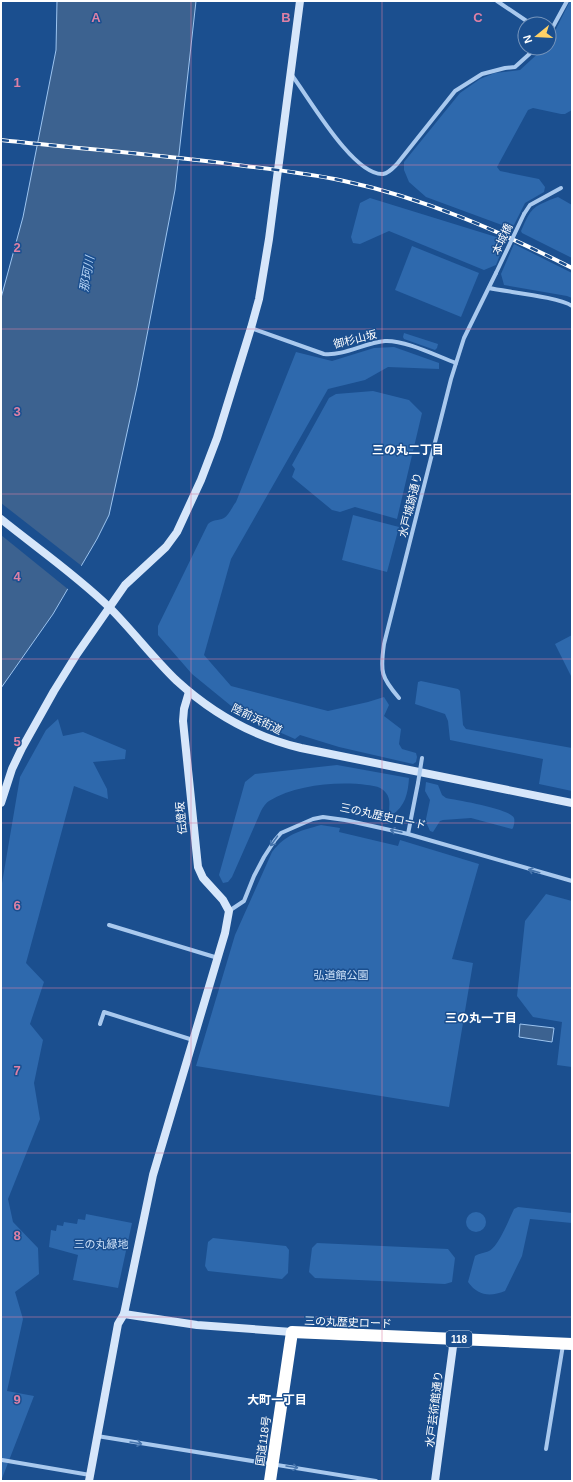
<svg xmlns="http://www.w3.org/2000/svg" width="573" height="1482" viewBox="0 0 573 1482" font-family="Arial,'Noto Sans JP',sans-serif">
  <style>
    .green { fill: #2e69ad }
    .water { fill: #3c6290; stroke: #9cc4f0 }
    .pier { fill: #1b4f8f }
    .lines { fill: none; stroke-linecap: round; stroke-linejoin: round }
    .street { stroke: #a9c9ee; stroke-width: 4 }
    .secondary { stroke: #d6e6fa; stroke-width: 8 }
    .highway { stroke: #fff; stroke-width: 12 }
    .rail-casing { stroke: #fff; stroke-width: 4 }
    .rail { stroke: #1b4f8f; stroke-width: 2.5; stroke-dasharray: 8; stroke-linecap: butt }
    .street-bridge { stroke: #a9c9ee; stroke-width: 4 }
    .oneway { stroke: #4674ac }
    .grid { fill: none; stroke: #dd80a5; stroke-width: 1; stroke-opacity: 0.55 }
    .labels { text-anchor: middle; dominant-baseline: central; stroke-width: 3; stroke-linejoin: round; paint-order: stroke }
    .shield { fill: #1b4f8f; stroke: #bbcadd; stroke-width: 1 }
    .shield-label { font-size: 10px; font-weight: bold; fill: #fff }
    .street-label { font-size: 11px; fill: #fff; stroke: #1b4f8f }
    .park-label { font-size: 11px; fill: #cfe3fa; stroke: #1b4f8f }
    .water-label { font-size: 12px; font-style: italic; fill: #b5d3f5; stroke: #1b4f8f }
    .neighbourhood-label { font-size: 12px; font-weight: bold; fill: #fff; stroke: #1b4f8f }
    .grid-label { font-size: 13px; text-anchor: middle; font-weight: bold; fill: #dd80a5; stroke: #1b4f8f; stroke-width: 3; stroke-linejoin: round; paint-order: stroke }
  </style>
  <rect width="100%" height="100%" fill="#1b4f8f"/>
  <!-- green -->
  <g class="green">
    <path d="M570 1H572V110L565 114H561L533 108 528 110 497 167 500 171 539 179 545 187 544 192 525 203 513 227 510 228 426 197 409 182 404 170V162L460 93 480 79 495 73 520 70 544 48H549V43Z"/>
    <path d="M370 198 506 240 496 265 484 270 389 231 360 244 353 243 351 237 360 203Z"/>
    <path d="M555 198 558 197 572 205V258L522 233 521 231C531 208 532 207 555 198Z"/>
    <path d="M514 244 572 273V298L567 296 504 285 501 274Z"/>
    <path d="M412 246 479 273 461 317 395 290Z"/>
    <path d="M404 333 438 344 437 348 435 350 404 339 403 337Z"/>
    <path d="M394 347 439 363V369L388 367 365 380 328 389 231 559 204 655 231 686 328 711 368 702 384 697 389 705 384 716 401 729 399 744 402 749 416 753 417 757 416 762 413 764 339 747 300 735 295 739 252 720 230 705 192 674 158 635V626L208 524C213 519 218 521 224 518 229 515 232 507 236 502L296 352 332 361 374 348Z"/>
    <path d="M373 391 409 400 422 413 397 519 355 507 340 512 332 510 292 477 295 469 292 465 329 398 336 394Z"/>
    <path d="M353 515 399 527 387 572 342 560Z"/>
    <path d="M572 635V678L555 644Z"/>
    <path d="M421 681 458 689 460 691 463 725 466 729 572 748V791L539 784 543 759 450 740 448 721 445 714 415 704 418 682Z"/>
    <path d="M58 719 63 736 83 732 126 750 125 759 93 762 107 789 108 799 74 786 26 963 44 982 30 1024 43 1040 34 1083 40 1119 8 1199 13 1222 38 1248 39 1274 15 1292 23 1319 7 1391 34 1396 1 1481V1061L2 1051 1 1049V889L20 777 46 730Z"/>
    <path d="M337 765 409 778C408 794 405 806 392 815L389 813C389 806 391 799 386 793 381 786 374 786 367 785 337 781 295 785 269 801 266 803 263 807 261 811L232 877 228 882 223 883 219 875 245 782 255 774Z"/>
    <path d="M426 782 438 785 442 795 446 798C457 800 511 809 514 818 515 821 514 825 513 828L512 829 471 818 443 820 440 821 433 832 430 831 426 822V819L430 800 425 791Z"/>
    <path d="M321 825 340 828 339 832 398 846 400 840 479 864 452 959 473 963 449 1107 196 1066 235 935 272 852C286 834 299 831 321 825Z"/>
    <path d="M546 894 572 901V1067L557 1065 562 1022 533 1017 517 996 525 921Z"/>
    <path d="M518 1207 572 1213V1223L530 1219 522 1256 505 1291C490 1297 478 1296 468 1282L475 1256C480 1253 484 1253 489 1251 499 1246 509 1219 514 1209Z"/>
    <circle cx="476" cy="1222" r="10"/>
    <path d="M86 1214 132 1223 118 1288 73 1280 78 1255 49 1247 51 1230 56 1231 57 1225 63 1226 64 1222 77 1224 78 1219 85 1220Z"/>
    <path d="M213 1238 286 1246 289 1250 288 1273 282 1279 208 1271 205 1266 208 1242Z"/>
    <path d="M317 1243 448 1249 455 1258 452 1282 445 1284 315 1278 309 1272 312 1248Z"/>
  </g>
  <!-- water -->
  <g class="water">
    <path d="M57 1H196L175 190 137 387 109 515 97 539 53 614 1 688V298L23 217 56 50Z"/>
    <path d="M520 1024 554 1028 552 1042 519 1037Z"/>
  </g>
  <!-- pier -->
  <path class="pier" d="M1 503 83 567 69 590 1 535Z"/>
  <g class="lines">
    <!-- street -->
    <g class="street">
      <path d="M497 1 531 24"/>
      <path d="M549 34 567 1"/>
      <path d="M291 74C308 96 353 176 383 174 389 173 393 168 397 164L455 91 482 74 505 68 515 67 536 48"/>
      <path d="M524 214 530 205 561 188"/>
      <path d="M489 288C507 292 560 297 572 306"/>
      <path d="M251 328 324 354C344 356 364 343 385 341 405 340 437 356 456 363"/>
      <path d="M399 698C381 677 380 672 384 644L451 379 464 338 496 273"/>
      <path d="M408 834 418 783"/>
      <path d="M229 911 244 901 254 876 264 857 275 840 281 833 313 819 323 817 345 820 408 834 572 881"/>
      <path d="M109 925 218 958"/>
      <path d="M100 1024 104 1012 193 1040"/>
      <path d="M97 1436 376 1481"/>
      <path d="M546 1449 563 1345"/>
      <path d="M2 1460 90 1475"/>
    </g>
    <!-- secondary -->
    <g class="secondary">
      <path d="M1 519C37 548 76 575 109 607 133 631 153 658 177 681 212 713 255 737 301 748L572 803"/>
      <path d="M1 803 12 769 22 748 54 691 77 654 125 585 166 547 177 532 201 480 217 438 251 328 259 299 269 239 300 1"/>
      <path d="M124 1314 197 1325 292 1332"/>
      <path d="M89 1481 118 1324 124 1314 153 1175 225 933 229 911 223 900 203 878 198 867 183 721 184 709 189 692"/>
      <path d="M435 1481 454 1339"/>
    </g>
    <!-- highway -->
    <path class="highway" d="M270 1481 292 1332 572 1344"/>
    <defs>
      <path id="rail" d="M1 140C82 149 164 155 245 166 278 170 311 174 344 181 424 198 499 231 572 268"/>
    </defs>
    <!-- rail casing -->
    <use href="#rail" class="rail-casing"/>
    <!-- rail -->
    <use href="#rail" class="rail"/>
    <!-- street-bridge -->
    <g class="street-bridge">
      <path d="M496 273 524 214"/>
      <path d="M418 783 422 758"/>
    </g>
  </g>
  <!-- one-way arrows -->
  <defs><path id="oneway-shaft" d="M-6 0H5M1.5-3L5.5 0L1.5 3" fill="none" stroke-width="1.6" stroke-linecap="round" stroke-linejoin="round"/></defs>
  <g class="oneway">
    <use href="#oneway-shaft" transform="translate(396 831) rotate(-168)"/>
    <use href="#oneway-shaft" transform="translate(274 841) rotate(126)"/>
    <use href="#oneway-shaft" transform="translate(534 871) rotate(-164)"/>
    <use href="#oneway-shaft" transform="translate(136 1443) rotate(9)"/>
    <use href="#oneway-shaft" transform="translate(292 1467) rotate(9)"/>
  </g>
  <!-- grid -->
  <path class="grid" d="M191 1V1481M382 1V1481M1 165H572M1 329H572M1 494H572M1 659H572M1 823H572M1 988H572M1 1153H572M1 1317H572"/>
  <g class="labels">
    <!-- shield labels -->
    <rect class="shield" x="446" y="1331" width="26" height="16" rx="3"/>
    <g class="shield-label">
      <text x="459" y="1339">118</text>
    </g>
    <!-- street labels -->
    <g class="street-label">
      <text transform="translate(502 239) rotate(-65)">本城橋</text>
      <text transform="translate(355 339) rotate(-14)">御杉山坂</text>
      <text transform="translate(410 505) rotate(-76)">水戸城跡通り</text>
      <text transform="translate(257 719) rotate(26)">陸前浜街道</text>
      <text transform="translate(383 816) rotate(12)">三の丸歴史ロード</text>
      <text transform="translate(181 818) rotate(-95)">伝燈坂</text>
      <text transform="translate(348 1322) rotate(2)">三の丸歴史ロード</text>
      <text transform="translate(434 1409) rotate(-83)">水戸芸術館通り</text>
      <text transform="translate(263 1441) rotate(-82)">国道118号</text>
    </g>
    <!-- park labels -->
    <g class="park-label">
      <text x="341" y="975">弘道館公園</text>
      <text x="101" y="1244">三の丸緑地</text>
    </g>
    <!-- water labels -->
    <g class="water-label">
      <text transform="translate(87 274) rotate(-80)">那珂川</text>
    </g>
    <!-- neighbourhood labels -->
    <g class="neighbourhood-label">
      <text x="408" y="450">三の丸二丁目</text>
      <text x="481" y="1018">三の丸一丁目</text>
      <text x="277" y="1400">大町一丁目</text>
    </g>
  </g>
  <g class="grid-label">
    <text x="96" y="22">A</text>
    <text x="286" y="22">B</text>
    <text x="478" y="22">C</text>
    <text x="17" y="87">1</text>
    <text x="17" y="252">2</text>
    <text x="17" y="416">3</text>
    <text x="17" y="581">4</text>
    <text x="17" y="746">5</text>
    <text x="17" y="910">6</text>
    <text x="17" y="1075">7</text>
    <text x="17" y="1240">8</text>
    <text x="17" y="1404">9</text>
  </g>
  <!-- border -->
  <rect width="573" height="1482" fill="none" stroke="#ffffff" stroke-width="4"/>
  <!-- north arrow -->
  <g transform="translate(537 36) rotate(252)"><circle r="19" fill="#1b4f8f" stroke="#7695bc"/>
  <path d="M0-3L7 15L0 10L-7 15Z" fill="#ffd166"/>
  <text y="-6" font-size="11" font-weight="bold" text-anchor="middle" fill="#ffffff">N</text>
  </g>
</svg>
